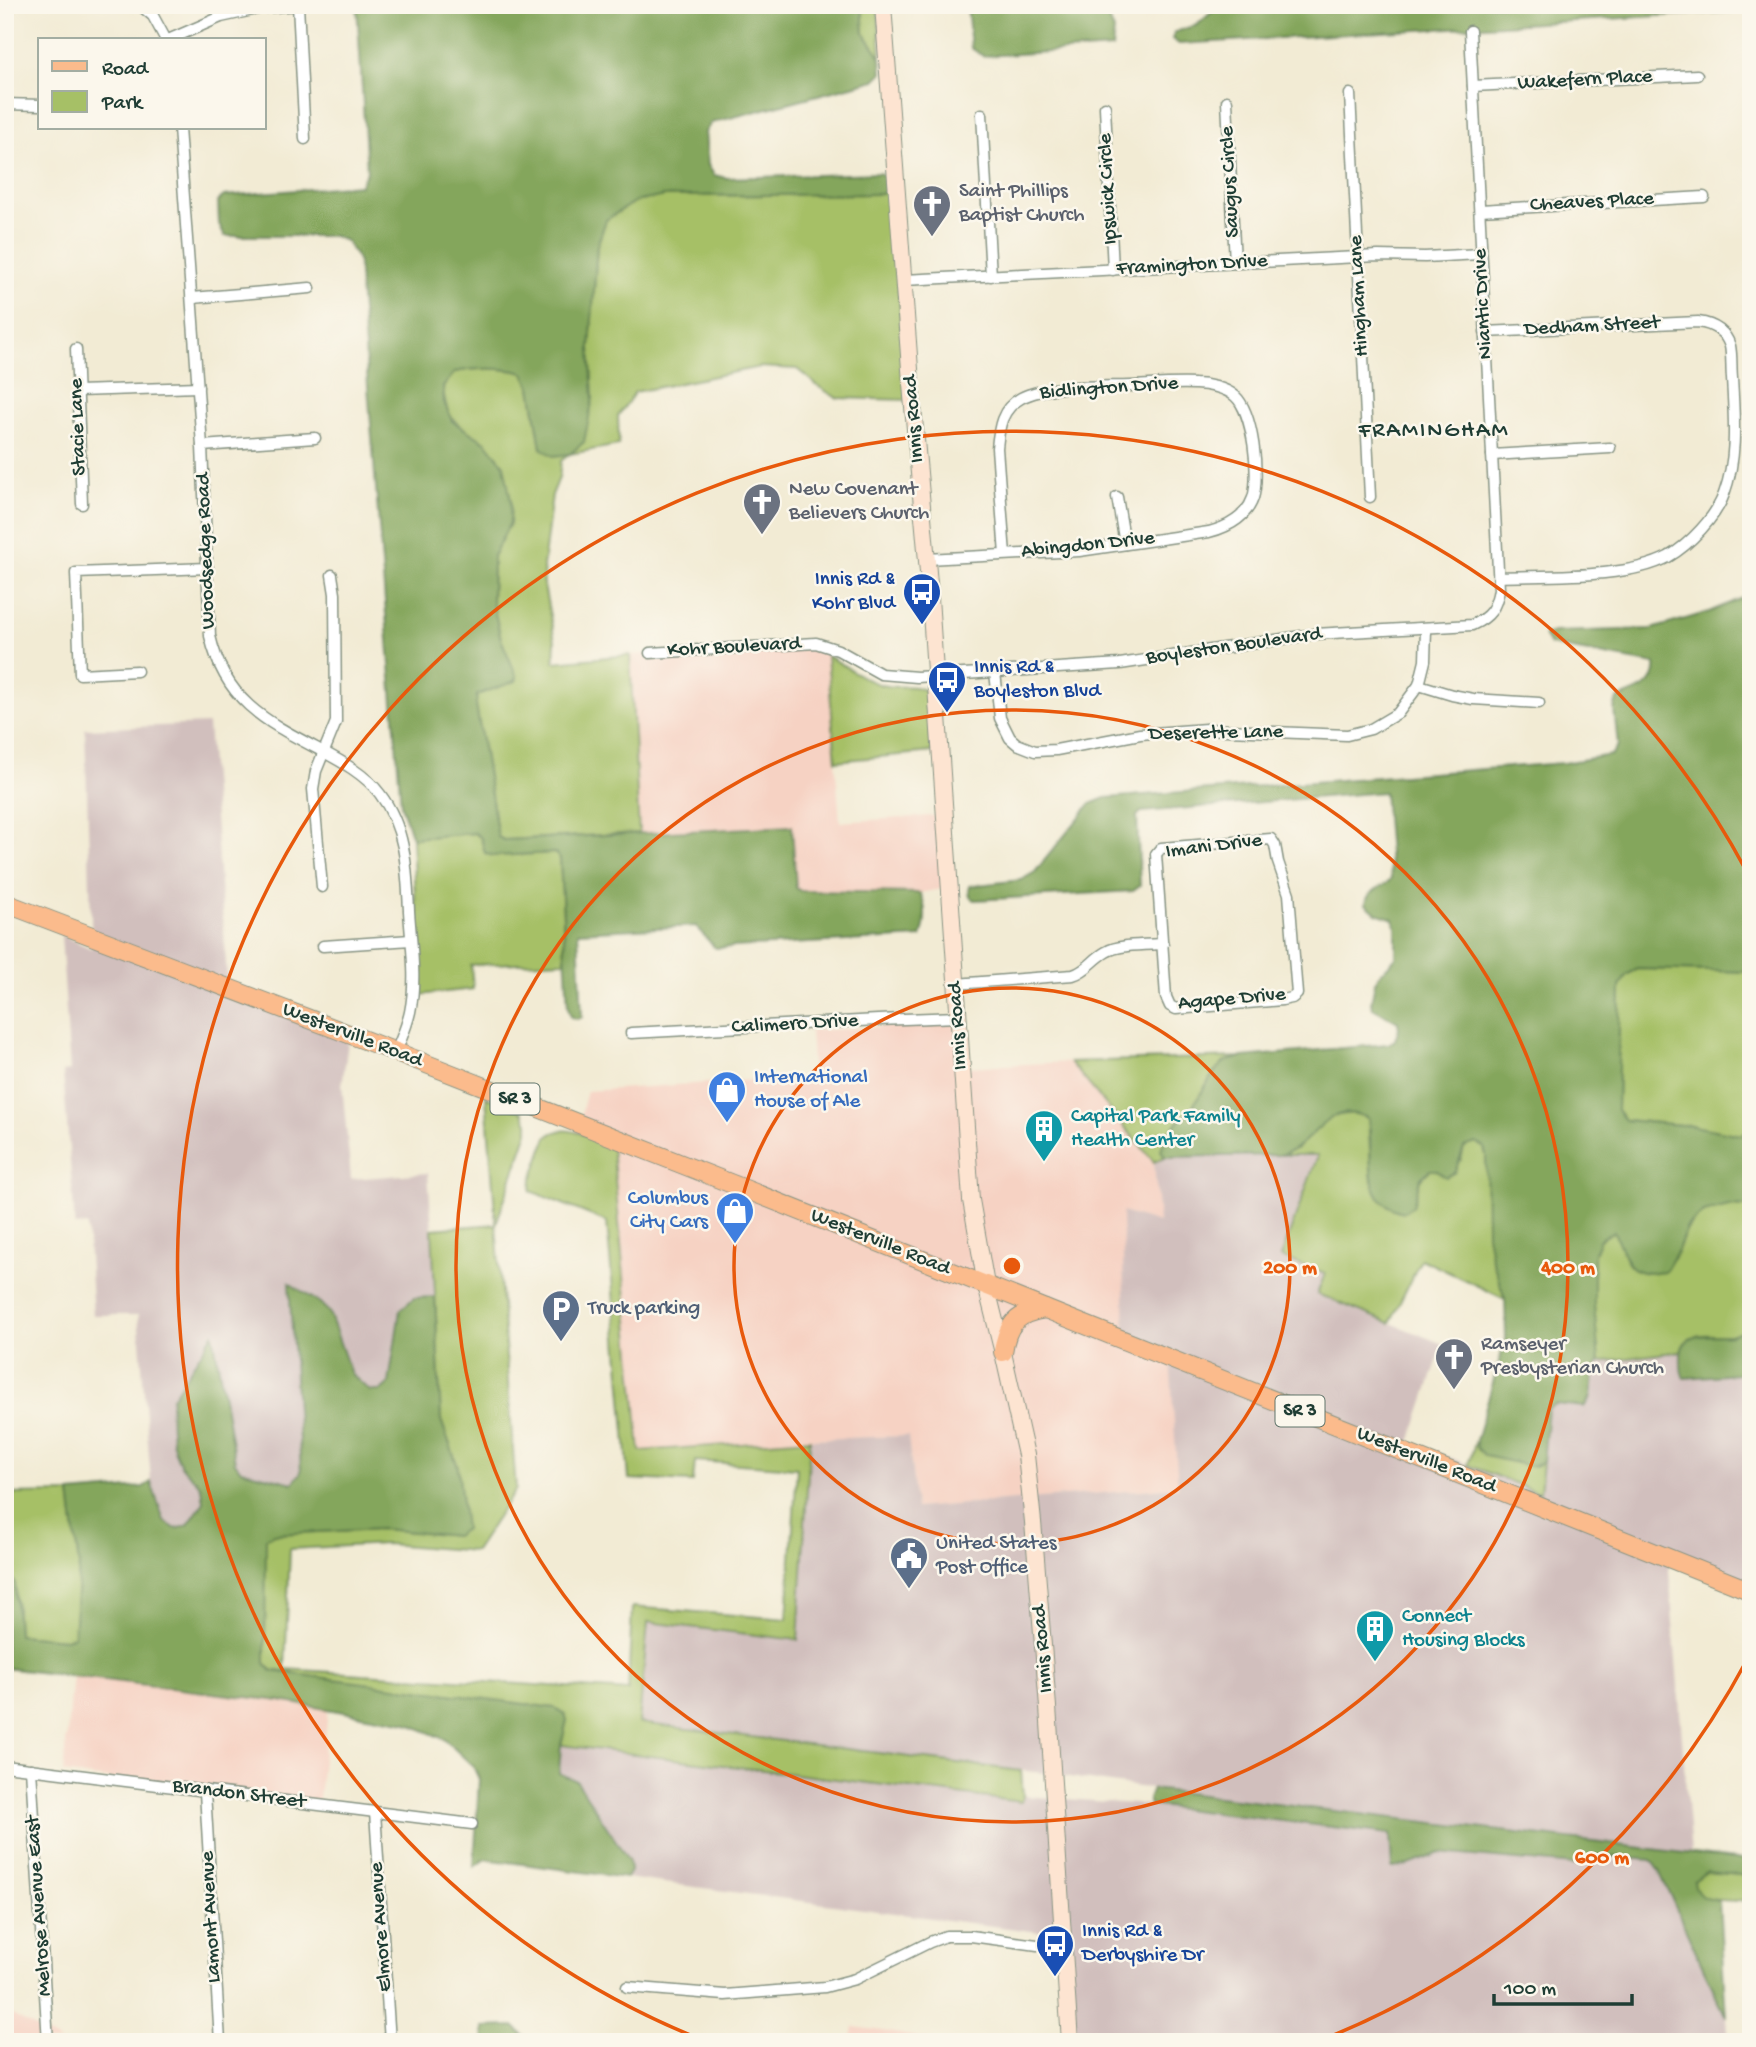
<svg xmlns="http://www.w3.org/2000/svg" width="1756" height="2047" viewBox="0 0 1756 2047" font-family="'Gochi Hand',sans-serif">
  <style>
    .built { fill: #f6d2c3 }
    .industrial { fill: #d1bfbd }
    .green { fill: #a6c066; stroke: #627e4d; stroke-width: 2 }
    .forest { fill: #84a65b; stroke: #527248; stroke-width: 2 }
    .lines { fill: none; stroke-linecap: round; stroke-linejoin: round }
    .street-casing { stroke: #889484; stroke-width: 13 }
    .secondary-casing { stroke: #889484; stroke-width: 18 }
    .primary-casing { stroke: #889484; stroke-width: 20 }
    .street { stroke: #fff; stroke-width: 10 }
    .secondary { stroke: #fde4d1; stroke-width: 16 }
    .primary { stroke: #fbbb8c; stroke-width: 18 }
    .ring { fill: none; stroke: #e8590c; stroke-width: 3.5 }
    .labels { text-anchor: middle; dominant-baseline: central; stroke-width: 5; stroke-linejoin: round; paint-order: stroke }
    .shield { fill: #fbf7ec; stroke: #61756b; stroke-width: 2 }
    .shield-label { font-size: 19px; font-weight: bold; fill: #1f3d34 }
    .street-label { font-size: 21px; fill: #1f3d34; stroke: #fbf7ec }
    .worship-label { font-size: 21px; fill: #5b616d; stroke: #fbf7ec; text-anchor: start }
    .transit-label { font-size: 21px; fill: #164399; stroke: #fbf7ec; text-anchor: start }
    .shop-label { font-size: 21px; fill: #366cbe; stroke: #fbf7ec; text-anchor: start }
    .culture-label { font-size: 21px; fill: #0d838f; stroke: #fbf7ec; text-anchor: start }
    .service-label { font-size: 21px; fill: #4e5e75; stroke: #fbf7ec; text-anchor: start }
    .neighbourhood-label { font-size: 23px; letter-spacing: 2px; fill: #1f3d34; stroke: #fbf7ec }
    .centre { fill: #e8590c; stroke: #fbf7ec; stroke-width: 3.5 }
    .ring-label { font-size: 21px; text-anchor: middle; font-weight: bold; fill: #e8590c; stroke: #fbf7ec; stroke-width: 5; stroke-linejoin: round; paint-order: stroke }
  </style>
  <rect width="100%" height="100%" fill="#fbf7ec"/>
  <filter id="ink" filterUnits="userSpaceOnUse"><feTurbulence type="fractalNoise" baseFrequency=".0143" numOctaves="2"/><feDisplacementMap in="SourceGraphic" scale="14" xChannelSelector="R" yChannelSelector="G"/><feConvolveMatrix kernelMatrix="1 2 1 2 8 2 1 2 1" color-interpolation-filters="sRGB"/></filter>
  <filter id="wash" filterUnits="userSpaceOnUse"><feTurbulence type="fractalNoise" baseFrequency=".00686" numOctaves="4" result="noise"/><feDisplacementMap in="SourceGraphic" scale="28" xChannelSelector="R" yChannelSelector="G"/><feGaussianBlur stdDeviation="1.57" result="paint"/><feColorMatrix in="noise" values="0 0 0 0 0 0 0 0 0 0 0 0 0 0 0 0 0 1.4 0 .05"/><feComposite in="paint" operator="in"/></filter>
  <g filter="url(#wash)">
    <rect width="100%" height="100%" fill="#f2ebd4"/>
    <!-- built -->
    <g class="built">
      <path d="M806 643 826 645 840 822 947 815 951 887 920 893 800 891 796 887 792 826 639 833 630 655Z"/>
      <path d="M961 1022 965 1067 1070 1062 1154 1162 1159 1223 1122 1212 1170 1356 1179 1487 916 1508 908 1436 810 1439 640 1451 612 1146 576 1133 587 1091 813 1076 810 1031Z"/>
      <path d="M73 1676 280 1701 328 1710 318 1808 63 1773Z"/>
      <path d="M5 2011 61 2042H5Z"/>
      <path d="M853 2027 890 2032 940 2042H850Z"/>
    </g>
    <!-- industrial -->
    <g class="industrial">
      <path d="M208 724 228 990 349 1035 342 1085 351 1179 428 1173 432 1229 435 1297 414 1298 400 1310 389 1383 380 1391H370L352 1374 329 1312 320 1303 290 1284 301 1473 293 1483 241 1470 235 1462 212 1335 172 1398 170 1409 181 1465 202 1486 204 1501 188 1525 176 1529 164 1522 151 1482 138 1315H93L87 1225 75 1226 63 1072 70 1071 61 935 92 949 85 729Z"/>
      <path d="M1319 1154 1325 1274 1318 1294 1443 1344 1410 1442 1540 1492 1548 1409 1556 1404 1591 1397 1593 1372 1599 1362 1681 1351V1374L1684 1378 1751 1373V1591L1668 1558 1691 1853 1152 1789 1042 1773 639 1723 648 1622 798 1640 810 1439 908 1436 916 1508 1178 1487 1170 1357 1125 1340 1122 1212 1159 1223 1154 1162 1165 1157Z"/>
      <path d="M561 1745 1021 1802 1023 1796 1150 1805 1390 1834 1393 1868 1409 1865 1440 1853 1574 1865 1590 1855 1651 1860 1659 1871 1726 2017 1728 2042H1070L1062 1935 626 1878 630 1871 559 1773Z"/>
    </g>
    <!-- green -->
    <g class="green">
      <path d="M862 5H878L881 57 864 33Z"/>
      <path d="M887 178 892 198 907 400 837 398 819 387 797 369 760 367 635 392 618 416 619 445 570 454 561 461 559 478 552 495 543 566 544 586 555 641 554 662 630 655 639 833 503 840 498 837 476 705V695L516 677 501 639 492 601 493 556 510 523 487 443C459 425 446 424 443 387L455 372C478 368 501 367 524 373L531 387 541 448 593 398 590 348 597 246 606 220 634 202 665 196 881 194 886 191Z"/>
      <path d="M827 656C848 666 864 682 887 686 901 689 921 681 928 696L932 752 836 761Z"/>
      <path d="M475 833 481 838 485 853 493 856 555 853 560 859 565 961 471 965 473 989 420 995 412 838Z"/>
      <path d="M1638 969 1751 972V1129L1741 1135 1693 1126 1625 1120 1617 1110 1620 987 1626 975Z"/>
      <path d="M1242 1057 1224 1062 1213 1074 1193 1106 1167 1134 1161 1150 1165 1157 1154 1162 1070 1062Z"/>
      <path d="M486 1097 523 1112 528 1123V1132L496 1224 516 1489 475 1551 386 1544 290 1549 285 1669 628 1691 632 1607 787 1619 797 1468 695 1461 693 1482 629 1479 607 1222 531 1191 532 1179 547 1137C565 1121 594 1139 612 1146L640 1451 810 1439 798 1640 648 1622 639 1723 1021 1771 1023 1796 1021 1802 561 1745 567 1720 272 1670 265 1663V1539L274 1534 382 1529 455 1536 458 1467 441 1420 432 1229 496 1224Z"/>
      <path d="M1354 1113 1368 1118 1372 1182 1413 1206 1420 1179 1430 1170H1436L1461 1160 1464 1147 1476 1143 1484 1147 1486 1155 1491 1256 1505 1299 1421 1259 1390 1323 1317 1294 1325 1274 1281 1257 1318 1155H1280L1296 1149 1323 1123 1334 1116Z"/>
      <path d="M1729 1206 1751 1207V1326C1744 1329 1737 1334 1730 1335 1707 1337 1694 1327 1681 1351L1599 1362C1597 1339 1586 1257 1599 1241 1602 1237 1609 1234 1614 1232L1678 1250C1690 1217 1696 1214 1729 1206Z"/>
      <path d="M1476 1440 1477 1448 1535 1466 1543 1462 1540 1493 1468 1465Z"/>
      <path d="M70 1493 79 1566 74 1636 66 1639 18 1635 15 1583 10 1576 5 1573V1494Z"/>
      <path d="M1706 1872 1751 1876V1902L1704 1899 1695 1890 1694 1881Z"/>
    </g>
    <!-- forest -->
    <g class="forest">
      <path d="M357 5H862L864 33 881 57 882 73 875 80 711 123 705 132 708 165 714 175 726 178 880 173 887 178 886 191 881 194 665 196 634 202 606 220 597 246 590 348 593 398 584 442 570 454 553 456 541 448 531 387 524 373C501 367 478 368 455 372L443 387 444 402 452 421 487 443 504 465 511 501 510 523 493 556 492 601 501 639 517 677 516 681 477 695 476 705 498 837 504 840 792 826 796 888 801 891 920 893C927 906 926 924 921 937L715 948 696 926 578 932 582 1017 577 1019 571 1017 568 1007 560 859 555 853 493 856 485 853 481 838 475 833 412 838 401 805 358 260 346 241 334 236H225L219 224 218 201 224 196 360 185 367 172Z"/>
      <path d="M967 5H1101L1114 30 1112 48 983 56 971 48Z"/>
      <path d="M1220 5H1742V11L1179 44 1172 39 1175 32 1197 25Z"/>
      <path d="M1751 594V972L1638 969 1626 975 1620 987 1617 1110 1625 1120 1693 1126 1741 1135 1751 1129V1207L1729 1206 1704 1212 1687 1226 1678 1250 1665 1272C1627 1277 1628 1263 1614 1232L1600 1239 1594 1253V1304L1599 1362 1593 1372 1591 1397 1584 1407 1556 1404 1548 1409 1543 1462 1530 1466 1485 1456 1477 1448 1476 1440 1506 1338 1505 1299 1491 1256 1487 1234 1486 1155 1484 1147 1476 1143 1464 1147 1455 1172 1446 1177 1436 1170H1430L1420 1179 1413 1206 1403 1212C1357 1202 1376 1149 1368 1118 1330 1102 1322 1130 1296 1148 1292 1151 1285 1153 1280 1155L1165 1157 1161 1150 1167 1134 1193 1106 1213 1074 1224 1062 1242 1057 1388 1044 1395 1040 1399 1028 1398 1022 1373 1008 1371 1003 1375 982 1379 975 1396 957V927L1394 919 1376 913 1366 904C1367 889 1383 889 1391 879L1384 792 1141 812 1137 816 1140 886 1133 891 975 900 970 897 969 891 970 886 1021 880 1035 872 1090 804 1105 798 1563 763 1611 755 1618 745 1614 709 1617 699C1634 692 1658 687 1655 664L1550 645 1544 635 1553 632 1652 629 1709 612Z"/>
      <path d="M289 1283 320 1303 329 1312 351 1374 370 1391H380L389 1383 400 1310 414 1298 435 1297 441 1420 458 1467 465 1529 455 1536 382 1529 274 1534 266 1538 265 1663 272 1671 555 1708 565 1714 567 1720 561 1745 559 1773 577 1781 629 1861 630 1871 626 1878 485 1859 474 1867 479 1779 473 1766 444 1739 407 1723 280 1701 5 1668V1573L10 1575 15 1583 18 1635 66 1639 74 1636 79 1566 70 1493 143 1487 151 1482 164 1521 176 1529 188 1525 204 1502C201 1476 193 1483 181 1465 170 1448 169 1418 172 1398L213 1334 235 1462 241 1470 293 1483 301 1472Z"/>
      <path d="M1751 1326V1373L1684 1378C1680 1372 1681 1364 1681 1356 1681 1329 1712 1337 1730 1335 1737 1334 1744 1329 1751 1326Z"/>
      <path d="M1152 1789 1751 1861V1876L1706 1872 1694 1881C1696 1897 1705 1899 1719 1901L1726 2017 1659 1871 1651 1860 1591 1855 1574 1865 1440 1853 1409 1865 1392 1868 1390 1834 1150 1805 1148 1799Z"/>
      <path d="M514 2026 525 2037V2042H484L483 2027Z"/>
    </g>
  </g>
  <g filter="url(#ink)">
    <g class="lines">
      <defs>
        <g id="street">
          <path d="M140 5 153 16 166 40"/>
          <path d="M168 40 221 17 262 8 298 5 305 139"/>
          <path d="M1473 86 1697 75"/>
          <path d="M1350 94 1370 497"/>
          <path d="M1227 101 1235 263"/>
          <path d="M5 104 40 105"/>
          <path d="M1105 107 1113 270"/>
          <path d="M982 114 991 276"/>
          <path d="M179 128 202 446 210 636C225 701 265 721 320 750 341 761 366 775 380 794 406 828 407 870 409 911 411 944 417 979 410 1012 407 1026 401 1039 396 1052"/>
          <path d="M1480 210 1704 197"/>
          <path d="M904 280 1378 256 1425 257 1480 254"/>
          <path d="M192 298 310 288"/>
          <path d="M1485 332 1698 322C1712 324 1725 330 1730 346 1732 355 1731 368 1732 378 1734 418 1738 456 1724 494 1716 517 1689 545 1668 557 1627 579 1546 575 1499 577"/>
          <path d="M76 349 82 504"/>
          <path d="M78 391 198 387"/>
          <path d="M202 446 315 438"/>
          <path d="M1492 455 1610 448"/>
          <path d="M1117 497 1125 544"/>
          <path d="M927 559 1079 551 1209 532C1228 527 1246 518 1253 498 1260 475 1253 412 1235 396 1226 388 1207 384 1195 384 1174 383 1152 385 1131 386 1101 387 1047 384 1021 398 1001 409 999 427 997 448L1005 555"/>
          <path d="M650 653 816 643 838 650 881 674 917 677 1120 664 1315 634 1472 625C1490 617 1496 608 1499 589L1470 31"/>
          <path d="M137 671 80 674 76 573 208 568"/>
          <path d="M995 672 1000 718 1010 738 1017 744 1035 751 1056 750 1140 734 1206 729 1347 735 1371 729 1398 713 1419 685 1425 661 1426 629"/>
          <path d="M1419 685 1452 695 1473 699 1539 703"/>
          <path d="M1271 839 1275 845 1278 862 1289 894 1297 994 1292 998 1282 1000 1176 1009 1170 1006 1166 997 1156 854 1161 848Z"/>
          <path d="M322 887 313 789 316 771 336 722 335 594 332 575"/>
          <path d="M323 946 411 940"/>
          <path d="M956 984 1073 975C1087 971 1093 959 1106 952 1119 944 1147 945 1163 944"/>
          <path d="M631 1033 878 1020 958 1017"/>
          <path d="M5 1766 472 1824"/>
          <path d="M31 1769 48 2042"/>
          <path d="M205 1792 220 2042"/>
          <path d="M375 1812 390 2042"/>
          <path d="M627 1987 725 1995 825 1987 855 1979 930 1942 946 1936H971L1052 1947 1063 1934"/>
        </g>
        <path id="secondary" d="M883 5 912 396 929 583 971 1200 986 1285 1004 1357 1026 1455 1033 1522 1048 1707 1070 2042"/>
        <g id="primary">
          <path d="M5 903 396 1052 750 1191 1751 1591"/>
          <path d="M1003 1352C1007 1324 1017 1313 1045 1309"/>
        </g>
      </defs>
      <!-- street casing -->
      <use href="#street" class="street-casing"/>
      <!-- secondary casing -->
      <use href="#secondary" class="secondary-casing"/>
      <!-- primary casing -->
      <use href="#primary" class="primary-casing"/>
      <!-- street -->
      <use href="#street" class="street"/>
      <!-- secondary -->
      <use href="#secondary" class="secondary"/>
      <!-- primary -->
      <use href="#primary" class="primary"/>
    </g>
  </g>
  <!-- distance rings -->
  <g class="ring">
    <circle cx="1012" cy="1266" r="278"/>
    <circle cx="1012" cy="1266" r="556"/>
    <path d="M1748 1658A834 834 0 0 1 1324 2039M700 2039A834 834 0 1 1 1748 874"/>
  </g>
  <!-- icons -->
  <defs>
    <symbol id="church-pin" viewBox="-11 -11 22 30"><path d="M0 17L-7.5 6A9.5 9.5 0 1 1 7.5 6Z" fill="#6b7280" stroke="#fbf7ec"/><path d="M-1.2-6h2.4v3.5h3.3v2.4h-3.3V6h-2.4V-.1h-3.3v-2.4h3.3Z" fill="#fff"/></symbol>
    <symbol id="bus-pin" viewBox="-11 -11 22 30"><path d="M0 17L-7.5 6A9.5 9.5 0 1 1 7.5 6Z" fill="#1a4fb4" stroke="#fbf7ec"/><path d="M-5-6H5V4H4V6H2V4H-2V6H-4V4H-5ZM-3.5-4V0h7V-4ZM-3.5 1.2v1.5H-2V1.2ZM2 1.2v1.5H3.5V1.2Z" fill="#fff"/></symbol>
    <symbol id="shop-pin" viewBox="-11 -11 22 30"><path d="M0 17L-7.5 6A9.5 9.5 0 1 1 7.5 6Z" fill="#3f7fe0" stroke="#fbf7ec"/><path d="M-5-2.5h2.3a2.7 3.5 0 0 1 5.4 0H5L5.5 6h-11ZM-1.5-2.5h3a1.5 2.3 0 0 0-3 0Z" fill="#fff"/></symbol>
    <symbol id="building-pin" viewBox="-11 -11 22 30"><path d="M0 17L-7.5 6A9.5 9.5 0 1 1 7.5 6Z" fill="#0f9aa8" stroke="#fbf7ec"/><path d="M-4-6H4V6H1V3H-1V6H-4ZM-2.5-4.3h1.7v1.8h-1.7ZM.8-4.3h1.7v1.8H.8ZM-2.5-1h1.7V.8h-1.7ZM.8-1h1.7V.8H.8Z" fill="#fff"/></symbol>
    <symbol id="parking-pin" viewBox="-11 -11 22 30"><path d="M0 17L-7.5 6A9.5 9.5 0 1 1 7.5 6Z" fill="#5c6f8a" stroke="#fbf7ec"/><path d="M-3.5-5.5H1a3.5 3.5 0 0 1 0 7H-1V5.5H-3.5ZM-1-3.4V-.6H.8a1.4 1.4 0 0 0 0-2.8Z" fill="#fff"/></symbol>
    <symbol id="civic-pin" viewBox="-11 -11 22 30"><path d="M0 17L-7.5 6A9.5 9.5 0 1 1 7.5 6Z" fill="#5c6f8a" stroke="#fbf7ec"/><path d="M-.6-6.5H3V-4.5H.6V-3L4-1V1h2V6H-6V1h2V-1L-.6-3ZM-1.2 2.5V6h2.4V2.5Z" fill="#fff"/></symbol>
  </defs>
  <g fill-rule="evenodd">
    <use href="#church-pin" x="910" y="182" width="44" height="60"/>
    <use href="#church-pin" x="740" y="480" width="44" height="60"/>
    <use href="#bus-pin" x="900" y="570" width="44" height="60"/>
    <use href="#bus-pin" x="925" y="658" width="44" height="60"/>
    <use href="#shop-pin" x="705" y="1068" width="44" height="60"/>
    <use href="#building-pin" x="1022" y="1107" width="44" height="60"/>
    <use href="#shop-pin" x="713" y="1189" width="44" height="60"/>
    <use href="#parking-pin" x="539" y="1287" width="44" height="60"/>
    <use href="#church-pin" x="1432" y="1335" width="44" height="60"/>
    <use href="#civic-pin" x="887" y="1534" width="44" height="60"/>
    <use href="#building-pin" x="1353" y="1607" width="44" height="60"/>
    <use href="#bus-pin" x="1033" y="1922" width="44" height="60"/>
  </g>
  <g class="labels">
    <!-- shield labels -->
    <g class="shield">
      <rect x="490.5" y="1083.5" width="49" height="31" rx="5"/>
      <rect x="1275.5" y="1395.5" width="49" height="31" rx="5"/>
    </g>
    <g class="shield-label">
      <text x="515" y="1099">SR 3</text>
      <text x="1300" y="1411">SR 3</text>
    </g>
    <!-- street labels -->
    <g class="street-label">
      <text transform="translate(1585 81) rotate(-3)">Wakefern Place</text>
      <text transform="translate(1231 182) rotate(-93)">Saugus Circle</text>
      <text transform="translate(1109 189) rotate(-93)">Ipswick Circle</text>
      <text transform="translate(1592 203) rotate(-3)">Cheaves Place</text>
      <text transform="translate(1192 266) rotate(-3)">Framington Drive</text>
      <text transform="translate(1360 296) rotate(-93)">Hingham Lane</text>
      <text transform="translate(1484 304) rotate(-93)">Niantic Drive</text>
      <text transform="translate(1592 327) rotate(-3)">Dedham Street</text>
      <text transform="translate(1109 389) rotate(-4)">Bidlington Drive</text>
      <text transform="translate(915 419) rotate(-95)">Innis Road</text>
      <text transform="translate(79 427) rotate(-92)">Stacie Lane</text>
      <text transform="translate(1088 546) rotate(-6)">Abingdon Drive</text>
      <text transform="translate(207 551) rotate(-92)">Woodsedge Road</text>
      <text transform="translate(1234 647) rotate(-8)">Boyleston Boulevard</text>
      <text transform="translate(734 648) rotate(-3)">Kohr Boulevard</text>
      <text transform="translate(1216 734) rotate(-1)">Deserette Lane</text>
      <text transform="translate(1214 847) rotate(-7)">Imani Drive</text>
      <text transform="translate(1232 1000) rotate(-5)">Agape Drive</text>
      <text transform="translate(795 1025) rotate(-3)">Calimero Drive</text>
      <text transform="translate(959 1026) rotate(-94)">Innis Road</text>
      <text transform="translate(352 1036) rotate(21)">Westerville Road</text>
      <text transform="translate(880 1243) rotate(22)">Westerville Road</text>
      <text transform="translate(1426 1461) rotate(22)">Westerville Road</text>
      <text transform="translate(1044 1649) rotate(-95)">Innis Road</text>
      <text transform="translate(239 1795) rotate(7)">Brandon Street</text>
      <text transform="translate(40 1906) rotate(-94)">Melrose Avenue East</text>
      <text transform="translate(212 1917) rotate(-93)">Lamont Avenue</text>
      <text transform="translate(382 1927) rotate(-94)">Elmore Avenue</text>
    </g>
    <!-- worship labels -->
    <g class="worship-label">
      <text x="959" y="192">Saint Phillips<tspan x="959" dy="24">Baptist Church</tspan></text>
      <text x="789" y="490">New Covenant<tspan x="789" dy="24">Believers Church</tspan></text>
      <text x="1481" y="1345">Ramseyer<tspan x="1481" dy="24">Presbysterian Church</tspan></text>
    </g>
    <!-- transit labels -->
    <g class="transit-label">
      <text x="895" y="580" text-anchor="end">Innis Rd &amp;<tspan x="895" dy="24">Kohr Blvd</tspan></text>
      <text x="974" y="668">Innis Rd &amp;<tspan x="974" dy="24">Boyleston Blvd</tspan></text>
      <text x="1082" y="1932">Innis Rd &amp;<tspan x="1082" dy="24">Derbyshire Dr</tspan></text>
    </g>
    <!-- shop labels -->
    <g class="shop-label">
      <text x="754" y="1078">International<tspan x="754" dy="24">House of Ale</tspan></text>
      <text x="708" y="1199" text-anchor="end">Columbus<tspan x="708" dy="24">City Cars</tspan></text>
    </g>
    <!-- culture labels -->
    <g class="culture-label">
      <text x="1071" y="1117">Capital Park Family<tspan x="1071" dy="24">Health Center</tspan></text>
      <text x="1402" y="1617">Connect<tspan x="1402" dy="24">Housing Blocks</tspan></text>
    </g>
    <!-- service labels -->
    <g class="service-label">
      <text x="588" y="1309">Truck parking</text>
      <text x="936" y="1544">United States<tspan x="936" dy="24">Post Office</tspan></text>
    </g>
    <!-- neighbourhood labels -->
    <g class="neighbourhood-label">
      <text x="1434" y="431">FRAMINGHAM</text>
    </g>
  </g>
  <circle cx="1012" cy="1266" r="10" class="centre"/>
  <g class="ring-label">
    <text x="1290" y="1273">200 m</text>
    <text x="1568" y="1273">400 m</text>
    <text x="1602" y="1863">600 m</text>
  </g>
  <!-- margin -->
  <rect width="1756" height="2047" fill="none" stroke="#fbf7ec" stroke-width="28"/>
  <!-- legend -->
  <rect x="38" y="38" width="228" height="91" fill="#fbf7ec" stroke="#a3ada2" stroke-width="2"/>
  <rect x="52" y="61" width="35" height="10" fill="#fbbb8c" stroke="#a3ada2" stroke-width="2"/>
  <text x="102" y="74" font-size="21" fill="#1f3d34">Road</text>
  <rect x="52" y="91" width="35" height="21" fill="#a6c066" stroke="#a3ada2" stroke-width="2"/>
  <text x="102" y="108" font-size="21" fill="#1f3d34">Park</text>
  <!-- scale -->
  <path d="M1494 1994v10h138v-10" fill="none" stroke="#1f3d34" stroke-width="3.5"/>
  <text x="1504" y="1994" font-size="21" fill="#1f3d34" stroke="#fbf7ec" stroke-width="5" paint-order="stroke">100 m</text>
</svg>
